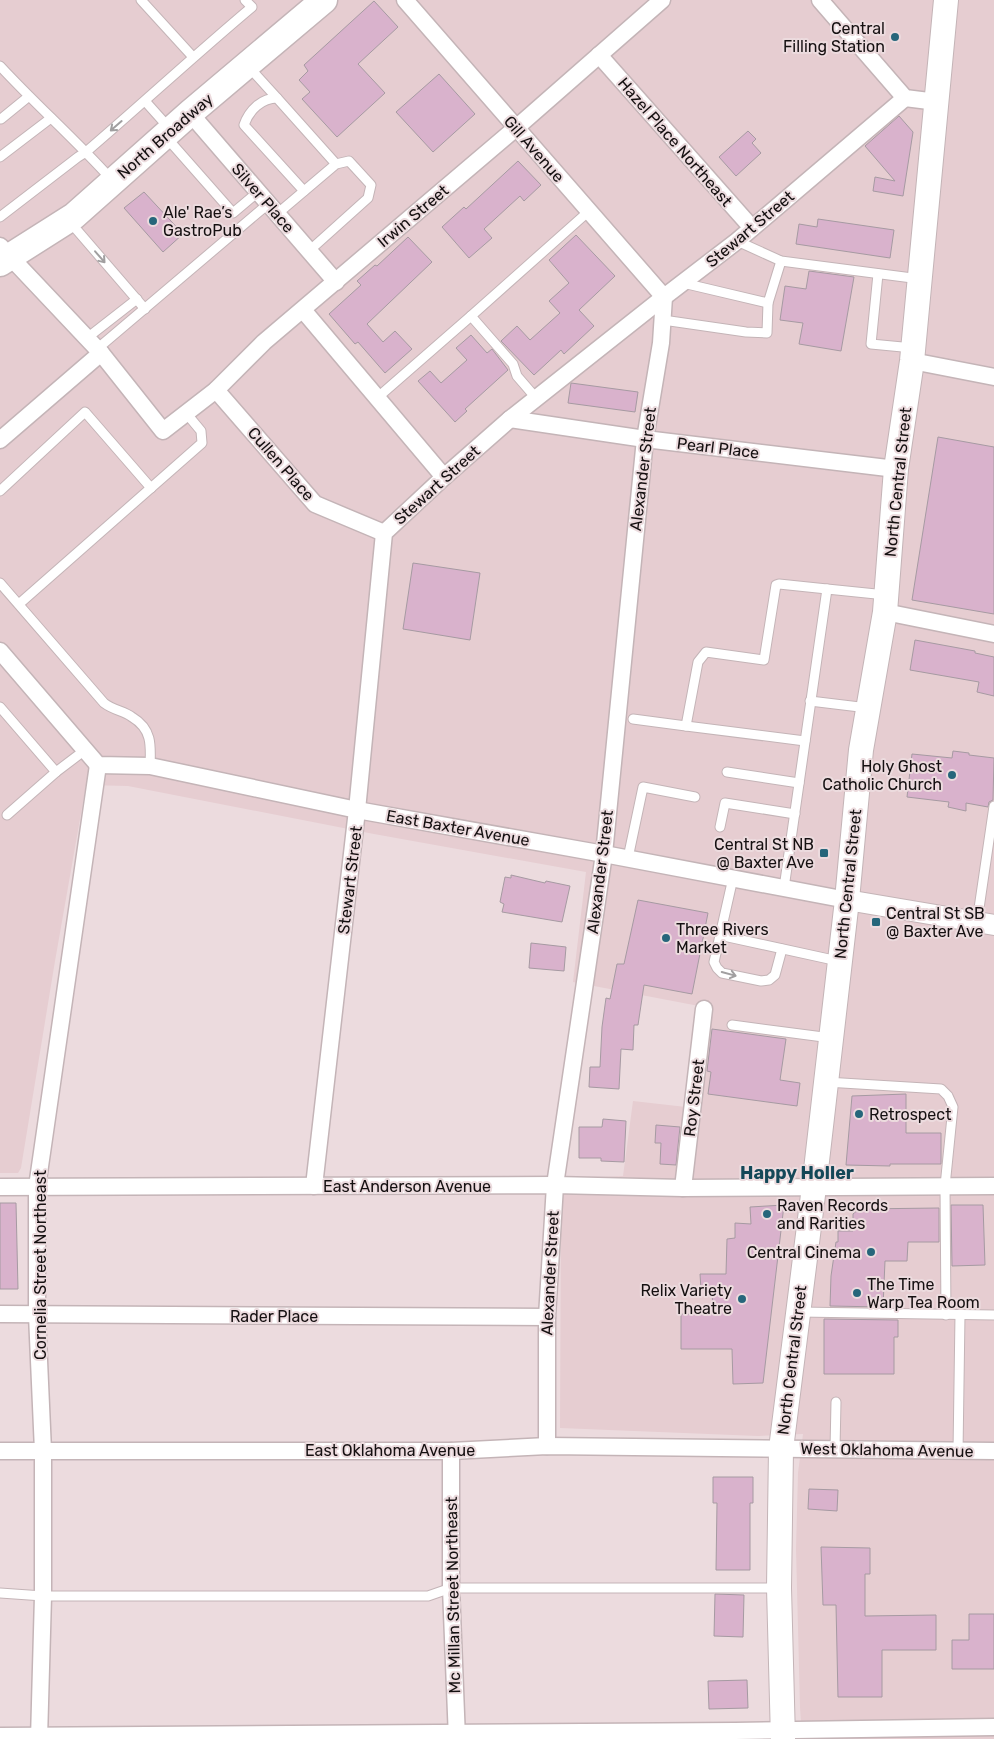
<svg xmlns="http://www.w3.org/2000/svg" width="994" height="1739" viewBox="0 0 994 1739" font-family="Rubik,sans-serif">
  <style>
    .built { fill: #e6cdd1 }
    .building { fill: #d9b2cc; stroke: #a69aa2 }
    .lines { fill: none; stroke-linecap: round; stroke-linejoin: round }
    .service-casing { stroke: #c4b4b7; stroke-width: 11 }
    .minor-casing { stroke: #c4b4b7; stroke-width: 19 }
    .tertiary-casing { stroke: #c4b4b7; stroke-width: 22 }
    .secondary-casing { stroke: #c4b4b7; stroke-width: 26 }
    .primary-casing { stroke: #c4b4b7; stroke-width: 29 }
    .service { stroke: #fff; stroke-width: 9 }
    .minor { stroke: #fff; stroke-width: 16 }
    .tertiary { stroke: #fff; stroke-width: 20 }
    .secondary { stroke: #fff; stroke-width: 24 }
    .primary { stroke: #fff; stroke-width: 26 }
    .oneway { stroke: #a19fa0 }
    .poi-dot { fill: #26667b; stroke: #ecdbde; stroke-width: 2 }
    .labels { text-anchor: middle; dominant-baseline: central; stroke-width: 4; stroke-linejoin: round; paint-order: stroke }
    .poi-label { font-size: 16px; fill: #151011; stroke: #ecdbde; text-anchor: start }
    .street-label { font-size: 16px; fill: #151011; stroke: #ecdbde }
    .neighbourhood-label { font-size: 18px; font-weight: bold; fill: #144858; stroke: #ecdbde }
  </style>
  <rect width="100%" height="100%" fill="#ecdbde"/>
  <!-- built -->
  <path class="built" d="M0 0H994V1739H802L800 1707 796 1549 798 1473 803 1434 758 1436 560 1428 561 1208 567 1179 623 1176 633 1101 686 1107 699 1006 573 982 586 872 374 834 128 786 86 785 55 961 21 1168 18 1173H0Z"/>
  <!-- building -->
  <g class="building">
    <path d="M374 1 398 27 358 64 385 93 337 137 302 99 310 92 299 80 308 71 304 65Z"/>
    <path d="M439 74 475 114 433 152 396 112Z"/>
    <path d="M899 116 913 132 903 196 873 191 875 177 895 181 865 146Z"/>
    <path d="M748 131 756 139 752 143 761 153 736 176 719 157Z"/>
    <path d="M518 161 541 185 524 201 520 196 484 229 492 238 469 258 442 227 464 207 466 209Z"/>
    <path d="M144 192 183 234 163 252 124 208Z"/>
    <path d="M818 219 894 230 890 258 796 244 799 224 817 227Z"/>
    <path d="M576 235 615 276 579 310 594 326 564 354 561 350 534 375 501 341 517 326 530 340 560 313 549 301 569 283 549 260Z"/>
    <path d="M408 237 432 262 367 324 383 342 395 331 412 349 385 373 358 342 355 344 329 314 361 285 357 281 375 265 377 266Z"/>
    <path d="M809 271 854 277 841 351 799 344 803 323 780 320 785 286 806 289Z"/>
    <path d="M471 335 487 353 492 349 508 370 465 409 467 411 455 422 418 381 430 371 441 383 467 360 456 348Z"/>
    <path d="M571 383 638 392 635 412 568 403Z"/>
    <path d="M938 437 994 447V614L912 600Z"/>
    <path d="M413 563 480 573 470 640 403 629Z"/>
    <path d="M915 640 975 651V653L994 657V696L977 692 979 682 910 670Z"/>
    <path d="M953 751 969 753V755L994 758 993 800 989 802 988 807 966 803V811L948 807 949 802 907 797 912 754 952 758Z"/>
    <path d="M511 875 545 883 546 881 570 886 562 922 502 912 504 904 500 902 505 877 511 878Z"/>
    <path d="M638 900 708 913 692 994 644 985 638 1025H634L633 1050 621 1049 619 1089 589 1087 590 1067H600L602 1027 606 998 610 999 617 964H624Z"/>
    <path d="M531 943 566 947 564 971 529 968Z"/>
    <path d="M712 1029 786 1039 780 1080 800 1083 797 1106 708 1094 711 1072 707 1071Z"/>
    <path d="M906 1094V1133H941V1164H890V1166L846 1165 852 1096Z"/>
    <path d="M603 1119 626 1121 624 1162 601 1161V1158H579V1127H602Z"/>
    <path d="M656 1125 680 1127 676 1165 660 1164 661 1143H655Z"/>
    <path d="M0 1203H16L18 1289H0Z"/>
    <path d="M784 1205 763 1383 733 1384 732 1349H681V1314H713L712 1290H701L700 1274H726L727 1239 735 1238V1223L751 1224 750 1207Z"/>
    <path d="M951 1205H983L985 1265 952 1266Z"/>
    <path d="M939 1208V1242H908L907 1261H885L883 1307 830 1306 831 1276 836 1242H838V1231H853V1214L859 1209Z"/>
    <path d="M824 1319 898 1320V1337H894V1374H824Z"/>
    <path d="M713 1477H753V1503H750V1570H716L717 1503H713Z"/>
    <path d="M809 1489 838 1490 837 1511 808 1509Z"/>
    <path d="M821 1547 870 1548V1574H865V1616L936 1615V1650H882V1697H838L836 1605H823Z"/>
    <path d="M715 1594 744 1595 743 1637 714 1636Z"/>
    <path d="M969 1614H994V1669H952V1640H969Z"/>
    <path d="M747 1680 748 1708 709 1709 708 1681Z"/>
  </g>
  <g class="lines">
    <defs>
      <g id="service">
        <path d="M141 0 193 57"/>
        <path d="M0 66C36 105 76 140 111 179"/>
        <path d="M248 66 277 98"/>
        <path d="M145 101 170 129"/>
        <path d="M1 119 28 97"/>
        <path d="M166 137 233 213 258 192"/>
        <path d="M0 157 51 118"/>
        <path d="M304 191 244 125C249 110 262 98 277 98L336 164"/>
        <path d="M277 214 336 164 349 161 371 185 368 198 309 251"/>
        <path d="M0 217 78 157 86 152C142 104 196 54 252 7L245 0"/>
        <path d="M70 222 145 309"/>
        <path d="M737 241 781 261 920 279"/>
        <path d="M878 274 871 344 913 348"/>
        <path d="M683 283 768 303 781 261"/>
        <path d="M471 316 513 364 517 376 536 398"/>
        <path d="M663 320 746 332 767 333 768 303"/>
        <path d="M87 338 137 299"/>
        <path d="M97 349 268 204"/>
        <path d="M377 398 471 316 589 211"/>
        <path d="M0 491 85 412 151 488"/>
        <path d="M0 583 104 703C113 710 124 711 132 717 152 729 151 745 150 766"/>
        <path d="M19 604 202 443 201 431 186 413"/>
        <path d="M810 701 868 708"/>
        <path d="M0 707 56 772 85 750"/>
        <path d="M633 719 686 726 698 662 706 652 764 660 776 585 779 584 827 589"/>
        <path d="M686 726 805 741"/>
        <path d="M727 772 799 783"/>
        <path d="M7 815 56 772"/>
        <path d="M720 827 725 803 795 814"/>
        <path d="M628 858 643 787 695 797"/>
        <path d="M733 878 714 962 717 968 722 973 761 981 769 980 775 975 782 949"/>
        <path d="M784 888 827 589 886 595"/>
        <path d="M977 922 994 806"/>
        <path d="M719 935 838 961"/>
        <path d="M732 1025 831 1038"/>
        <path d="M826 1082 941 1089 948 1096 953 1107 945 1186 946 1315"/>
        <path d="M799 1312 994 1315"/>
        <path d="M835 1449 836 1402"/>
        <path d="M958 1452 960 1315"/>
        <path d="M0 1593 43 1596H428L451 1588H778"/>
      </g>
      <g id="minor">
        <path d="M405 0 664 297 661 343 645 439 604 854 555 1185 547 1317V1446"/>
        <path d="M820 0 905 98 937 102"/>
        <path d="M599 55 752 228"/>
        <path d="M190 113 336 282"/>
        <path d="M0 246 101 353 163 431 216 390 264 342 516 128 662 0"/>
        <path d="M303 310 444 477"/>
        <path d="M912 361 994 377"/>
        <path d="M216 390 315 504 384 533"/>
        <path d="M510 419 645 439 896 469"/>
        <path d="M0 440 101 353"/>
        <path d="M885 612 994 634"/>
        <path d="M0 651 98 765 150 766 357 810 604 854 847 900"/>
        <path d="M314 1186 357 810 384 533 444 477 510 419 664 297 737 241 905 98"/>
        <path d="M0 1187 555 1185 683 1188 994 1186"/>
        <path d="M683 1188 704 1009"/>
        <path d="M0 1314 547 1317"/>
        <path d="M0 1451H451L547 1446 994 1451"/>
        <path d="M451 1451V1588L457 1739"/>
        <path d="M0 1736 735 1731 994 1727"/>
        <path d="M39 1739 43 1596V1451L37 1315V1187L98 765"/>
      </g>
      <path id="tertiary" d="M847 900 994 925"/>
      <path id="secondary" d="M783 1739 779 1588 781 1449 814 1187 847 900 861 750 885 612 896 469 912 361 946 0"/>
      <path id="primary" d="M0 263 74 216 190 113 324 0"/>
    </defs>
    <!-- service casing -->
    <use href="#service" class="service-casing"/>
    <!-- minor casing -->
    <use href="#minor" class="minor-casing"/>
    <!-- tertiary casing -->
    <use href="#tertiary" class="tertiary-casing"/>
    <!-- secondary casing -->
    <use href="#secondary" class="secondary-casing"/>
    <!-- primary casing -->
    <use href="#primary" class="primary-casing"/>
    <!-- service -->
    <use href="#service" class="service"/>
    <!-- minor -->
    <use href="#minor" class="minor"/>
    <!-- tertiary -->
    <use href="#tertiary" class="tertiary"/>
    <!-- secondary -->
    <use href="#secondary" class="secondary"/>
    <!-- primary -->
    <use href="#primary" class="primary"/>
  </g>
  <!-- one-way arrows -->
  <defs><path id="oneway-shaft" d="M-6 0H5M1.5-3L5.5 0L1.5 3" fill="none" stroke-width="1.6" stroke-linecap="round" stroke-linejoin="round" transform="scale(1.25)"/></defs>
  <g class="oneway">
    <use href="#oneway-shaft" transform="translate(116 126) rotate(139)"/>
    <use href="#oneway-shaft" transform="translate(100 257) rotate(49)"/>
    <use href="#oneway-shaft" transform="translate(729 974) rotate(15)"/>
  </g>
  <!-- markers -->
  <g class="poi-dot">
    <circle cx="895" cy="37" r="5"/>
    <circle cx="153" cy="221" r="5"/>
    <circle cx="952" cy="775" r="5"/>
    <rect x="819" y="848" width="10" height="10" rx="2.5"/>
    <rect x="871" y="917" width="10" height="10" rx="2.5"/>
    <circle cx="666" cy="938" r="5"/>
    <circle cx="859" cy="1114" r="5"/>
    <circle cx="767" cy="1214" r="5"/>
    <circle cx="871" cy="1252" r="5"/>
    <circle cx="857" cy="1293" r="5"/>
    <circle cx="742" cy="1299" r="5"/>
  </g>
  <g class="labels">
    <!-- poi labels -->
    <g class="poi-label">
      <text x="885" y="28" text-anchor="end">Central<tspan x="885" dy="18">Filling Station</tspan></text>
      <text x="163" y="212">Ale' Rae’s<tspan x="163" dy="18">GastroPub</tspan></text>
      <text x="942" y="766" text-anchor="end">Holy Ghost<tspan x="942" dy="18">Catholic Church</tspan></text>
      <text x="814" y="844" text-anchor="end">Central St NB<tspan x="814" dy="18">@ Baxter Ave</tspan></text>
      <text x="886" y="913">Central St SB<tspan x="886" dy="18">@ Baxter Ave</tspan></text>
      <text x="676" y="929">Three Rivers<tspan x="676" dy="18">Market</tspan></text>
      <text x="869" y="1114">Retrospect</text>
      <text x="777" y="1205">Raven Records<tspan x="777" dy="18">and Rarities</tspan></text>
      <text x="861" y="1252" text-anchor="end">Central Cinema</text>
      <text x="867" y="1284">The Time<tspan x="867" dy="18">Warp Tea Room</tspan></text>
      <text x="732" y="1290" text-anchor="end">Relix Variety<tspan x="732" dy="18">Theatre</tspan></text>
    </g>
    <!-- street labels -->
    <g class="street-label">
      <text transform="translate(165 136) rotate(-41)">North Broadway</text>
      <text transform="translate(675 142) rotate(49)">Hazel Place Northeast</text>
      <text transform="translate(534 149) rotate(49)">Gill Avenue</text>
      <text transform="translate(263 198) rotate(49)">Silver Place</text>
      <text transform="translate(413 216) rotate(-40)">Irwin Street</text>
      <text transform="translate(750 229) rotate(-40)">Stewart Street</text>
      <text transform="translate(718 448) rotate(7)">Pearl Place</text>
      <text transform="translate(281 464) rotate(49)">Cullen Place</text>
      <text transform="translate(643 469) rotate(-83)">Alexander Street</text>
      <text transform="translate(898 482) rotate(-84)">North Central Street</text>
      <text transform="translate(437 485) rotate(-42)">Stewart Street</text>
      <text transform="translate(458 828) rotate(10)">East Baxter Avenue</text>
      <text transform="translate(600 872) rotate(-83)">Alexander Street</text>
      <text transform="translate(350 880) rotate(-83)">Stewart Street</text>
      <text transform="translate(848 884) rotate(-84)">North Central Street</text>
      <text transform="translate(694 1098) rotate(-83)">Roy Street</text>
      <text x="407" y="1186">East Anderson Avenue</text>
      <text transform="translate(40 1265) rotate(-90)">Cornelia Street Northeast</text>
      <text transform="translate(550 1273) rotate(-87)">Alexander Street</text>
      <text x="274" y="1316">Rader Place</text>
      <text transform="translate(792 1360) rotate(-83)">North Central Street</text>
      <text x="390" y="1450">East Oklahoma Avenue</text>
      <text transform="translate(887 1450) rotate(1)">West Oklahoma Avenue</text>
      <text transform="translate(453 1595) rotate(-91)">Mc Millan Street Northeast</text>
    </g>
    <!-- neighbourhood labels -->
    <g class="neighbourhood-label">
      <text x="797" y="1173">Happy Holler</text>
    </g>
  </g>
</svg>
